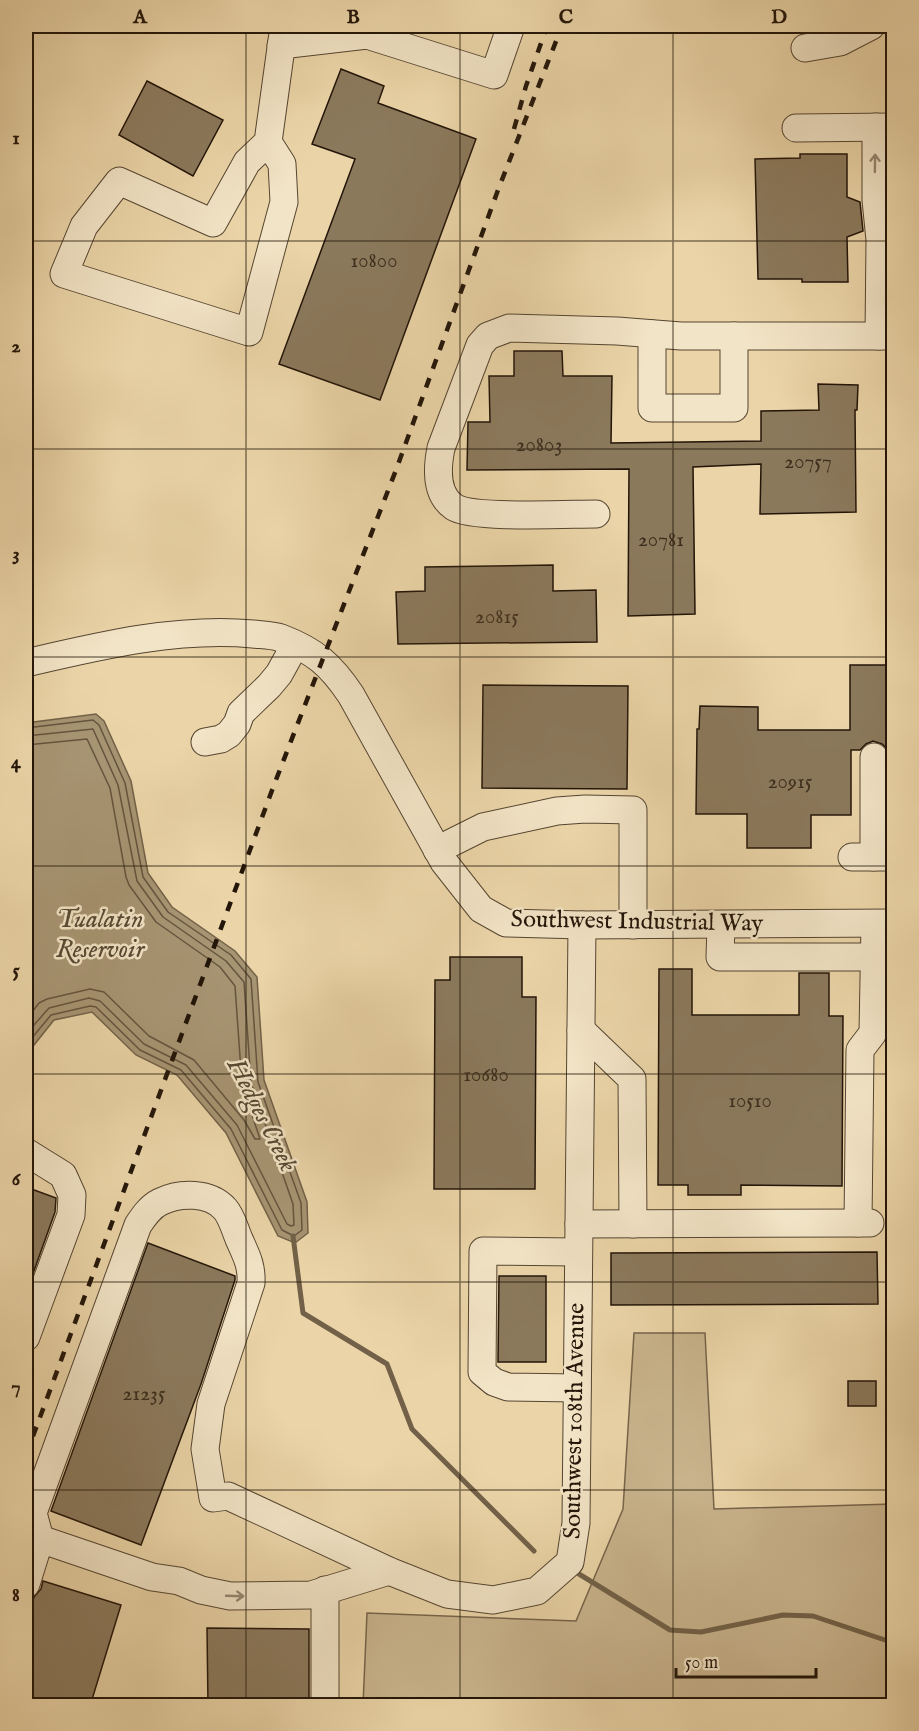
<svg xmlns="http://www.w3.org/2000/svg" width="919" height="1731" viewBox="0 0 919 1731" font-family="'IM FELL English',serif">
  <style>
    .green { fill: #c9b48d; stroke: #76644b; stroke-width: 1.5 }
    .water { fill: #a79472; stroke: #726148; stroke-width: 1.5 }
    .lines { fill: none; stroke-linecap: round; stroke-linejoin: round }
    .shore { stroke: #65543e; stroke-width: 1.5 }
    .stream { stroke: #726148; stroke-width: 5 }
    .building { fill: #8b795c; stroke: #231509; stroke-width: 1.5 }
    .minor-casing { stroke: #554531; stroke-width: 29 }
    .minor { stroke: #f2e4c6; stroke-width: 27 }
    .rail { stroke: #231509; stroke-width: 4.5; stroke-dasharray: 10 10; stroke-linecap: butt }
    .oneway { stroke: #958771 }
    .grid { fill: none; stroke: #231509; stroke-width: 1.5; stroke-opacity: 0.55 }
    .labels { text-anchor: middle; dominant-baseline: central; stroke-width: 5; stroke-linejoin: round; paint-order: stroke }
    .number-label { font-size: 21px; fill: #3d2e1e }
    .street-label { font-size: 24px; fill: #231509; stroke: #f2e4c6 }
    .water-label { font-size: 26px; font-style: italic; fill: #584833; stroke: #f2e4c6 }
    .neatline { fill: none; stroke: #231509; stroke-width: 2 }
    .grid-label { font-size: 20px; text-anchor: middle; font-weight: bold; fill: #231509 }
  </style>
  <rect width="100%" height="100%" fill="#ebd5a8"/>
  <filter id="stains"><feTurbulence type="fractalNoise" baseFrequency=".00333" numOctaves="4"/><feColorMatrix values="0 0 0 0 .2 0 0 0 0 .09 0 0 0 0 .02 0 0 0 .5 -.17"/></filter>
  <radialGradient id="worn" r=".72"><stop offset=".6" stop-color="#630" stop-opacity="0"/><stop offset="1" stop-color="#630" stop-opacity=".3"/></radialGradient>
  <!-- green -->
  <path class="green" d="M634 1333H705L714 1509 893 1504V1705H363L367 1613 576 1621 623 1509Z"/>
  <!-- water -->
  <path class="water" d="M96 714 104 721 131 781 148 873 172 907 235 951 257 977 264 1080 307 1202 308 1233 295 1243 278 1236 226 1133 177 1075 136 1055 92 1012 54 1020 26 1055V723Z"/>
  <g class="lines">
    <!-- shore -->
    <g class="shore">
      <path d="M26 728 93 720 99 725 125 783 143 877 168 912 231 955 251 979 258 1082 301 1203 302 1230 294 1236 282 1230 231 1129 181 1070 140 1050 96 1007 90 1006 51 1015 26 1045"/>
      <path d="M26 736 93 729 118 785 137 881 163 917 226 961 244 982 251 1083 293 1204 294 1225 291 1226 287 1224 237 1125 186 1065 144 1044 100 1001 89 998 49 1008 26 1034"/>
      <path d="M26 745 87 739 110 788 126 877 129 885 156 922 220 967 235 986 242 1085 260 1139H255L244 1120 194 1060 149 1036 104 992 90 989 47 999 39 1003 26 1020"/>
    </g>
    <!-- stream -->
    <g class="stream">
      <path d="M26 570 30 614"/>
      <path d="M293 1236 303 1313 387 1364 412 1429 534 1551"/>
      <path d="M579 1574 670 1630 701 1632 783 1615 813 1616 894 1643"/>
    </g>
  </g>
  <!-- building -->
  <g class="building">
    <path d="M341 69 384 86 378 103 476 139 380 400 279 364 355 159 312 144Z"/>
    <path d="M147 81 223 120 193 176 119 135Z"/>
    <path d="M800 154H847V197L860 202 863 231 847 237 848 282H802V279H758L755 159 800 158Z"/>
    <path d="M514 351H562L563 376H612L611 443 761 441V411L819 410 818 384 858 385 857 410H855L856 512 760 514 761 464 693 467 695 614 628 616 629 469 467 470 468 422H490L489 376H514Z"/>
    <path d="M553 565V591L596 590 597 642 398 644 396 592 425 591V567Z"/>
    <path d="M850 665H888V750L882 744 873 741 866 744 860 750H851V815H811V848H747V814H696L697 729H699L700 706 758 707V730H850Z"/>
    <path d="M483 685 628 686 627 789 482 788Z"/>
    <path d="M450 957H522V997H536L535 1189H434L435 980H450Z"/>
    <path d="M659 969H692V1015H799V973H829V1016H843L842 1186 741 1185V1195H688V1185H658Z"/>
    <path d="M26 1187 56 1198 55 1212 26 1293Z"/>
    <path d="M148 1243 235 1276V1280L201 1384 141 1545 51 1511Z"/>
    <path d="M877 1252 878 1304 611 1305V1253Z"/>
    <path d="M499 1276H546V1362H498Z"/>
    <rect x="848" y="1381" width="28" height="25"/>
    <path d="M43 1581 121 1605 90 1706H26V1624L34 1597 41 1589Z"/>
    <path d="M207 1628 309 1629V1706H208Z"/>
  </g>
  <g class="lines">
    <defs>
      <g id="minor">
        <path d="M281 45 367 35 494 75 511 26"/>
        <path d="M805 48 840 42 871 26"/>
        <path d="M876 127V200L880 240 879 336"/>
        <path d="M796 128 892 127"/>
        <path d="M268 142 282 164 284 202 249 332 64 274 84 226 119 181 213 223 247 162 268 142 284 26"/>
        <path d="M652 334V408H734V336"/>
        <path d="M596 514C569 514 472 519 454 507 435 494 437 468 441 448L480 345 488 336 509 328 617 331 681 336H894"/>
        <path d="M26 663C99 646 177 627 253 634 262 635 273 635 281 638 315 651 331 665 351 695L444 862 481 909 506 923 582 925 894 923"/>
        <path d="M205 742 221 739 229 734 237 724 241 713 269 686 279 674 295 645"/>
        <path d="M874 757V857"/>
        <path d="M437 850 483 827 557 811 585 809 633 810V925"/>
        <path d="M852 857H894"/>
        <path d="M721 925 720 957H874"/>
        <path d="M581 1030 632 1079 633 1224"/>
        <path d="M26 1152 63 1175 72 1195 71 1215 26 1337"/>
        <path d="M858 1223 860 1050 873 1033 875 924"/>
        <path d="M579 1224 870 1223"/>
        <path d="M577 1388 508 1387 494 1382 482 1372 483 1251 578 1252"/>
        <path d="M40 1539 33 1513 138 1225C144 1216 150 1207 160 1202 180 1192 210 1192 225 1209 232 1217 235 1230 239 1239 246 1255 252 1265 251 1283L211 1404 205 1449 213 1498 228 1496 389 1571 447 1594 493 1600 537 1591 570 1562 576 1523 582 925"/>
        <path d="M26 1584 40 1539 152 1577 179 1581 201 1590 230 1596 311 1595 389 1571"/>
        <path d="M325 1590V1706"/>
      </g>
    </defs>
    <!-- minor casing -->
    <use href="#minor" class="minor-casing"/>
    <!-- minor -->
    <use href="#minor" class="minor"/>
    <!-- rail -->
    <g class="rail">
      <path d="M514 129 526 86 547 26"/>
      <path d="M26 1455 274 785 396 470 498 190 562 26"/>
    </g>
  </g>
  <!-- one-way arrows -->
  <defs><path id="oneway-shaft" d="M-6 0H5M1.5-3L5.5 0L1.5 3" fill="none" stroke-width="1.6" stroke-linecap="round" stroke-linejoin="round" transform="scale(1.5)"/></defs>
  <g class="oneway">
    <use href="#oneway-shaft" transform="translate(875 163) rotate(-89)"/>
    <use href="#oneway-shaft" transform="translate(235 1596) rotate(2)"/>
  </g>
  <!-- grid -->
  <path class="grid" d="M246 26V1706M460 26V1706M673 26V1706M26 241H894M26 449H894M26 657H894M26 866H894M26 1074H894M26 1282H894M26 1490H894"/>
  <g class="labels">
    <!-- number labels -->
    <g class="number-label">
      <text x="374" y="261">10800</text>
      <text x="539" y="445">20803</text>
      <text x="808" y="462">20757</text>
      <text x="661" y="540">20781</text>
      <text x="497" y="617">20815</text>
      <text x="790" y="782">20915</text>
      <text x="486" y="1075">10680</text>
      <text x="750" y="1101">10510</text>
      <text x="144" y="1394">21235</text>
    </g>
    <!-- street labels -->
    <g class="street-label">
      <text transform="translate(637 922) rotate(1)">Southwest Industrial Way</text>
      <text transform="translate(575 1421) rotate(-89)">Southwest 108th Avenue</text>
    </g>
    <!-- water labels -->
    <g class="water-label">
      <text x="100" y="919">Tualatin<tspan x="100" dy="30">Reservoir</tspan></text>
      <text transform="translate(262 1115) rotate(63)">Hedges Creek</text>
    </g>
  </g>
  <!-- margin -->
  <rect width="919" height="1731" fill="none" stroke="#ebd5a8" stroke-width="66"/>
  <!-- scale -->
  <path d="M676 1668v9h140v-9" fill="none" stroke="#231509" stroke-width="3"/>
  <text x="685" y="1668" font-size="18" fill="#231509" stroke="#f2e4c6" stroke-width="4.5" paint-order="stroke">50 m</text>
  <rect x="33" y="33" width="853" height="1665" class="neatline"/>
  <g class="grid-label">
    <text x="140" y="23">A</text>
    <text x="353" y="23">B</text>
    <text x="566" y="23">C</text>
    <text x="779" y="23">D</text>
    <text x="16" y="144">1</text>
    <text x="16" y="352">2</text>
    <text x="16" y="560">3</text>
    <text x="16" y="768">4</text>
    <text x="16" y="976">5</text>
    <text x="16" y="1185">6</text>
    <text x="16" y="1393">7</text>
    <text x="16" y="1601">8</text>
  </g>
  <rect width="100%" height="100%" filter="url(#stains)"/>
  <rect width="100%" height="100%" fill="url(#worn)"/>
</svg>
